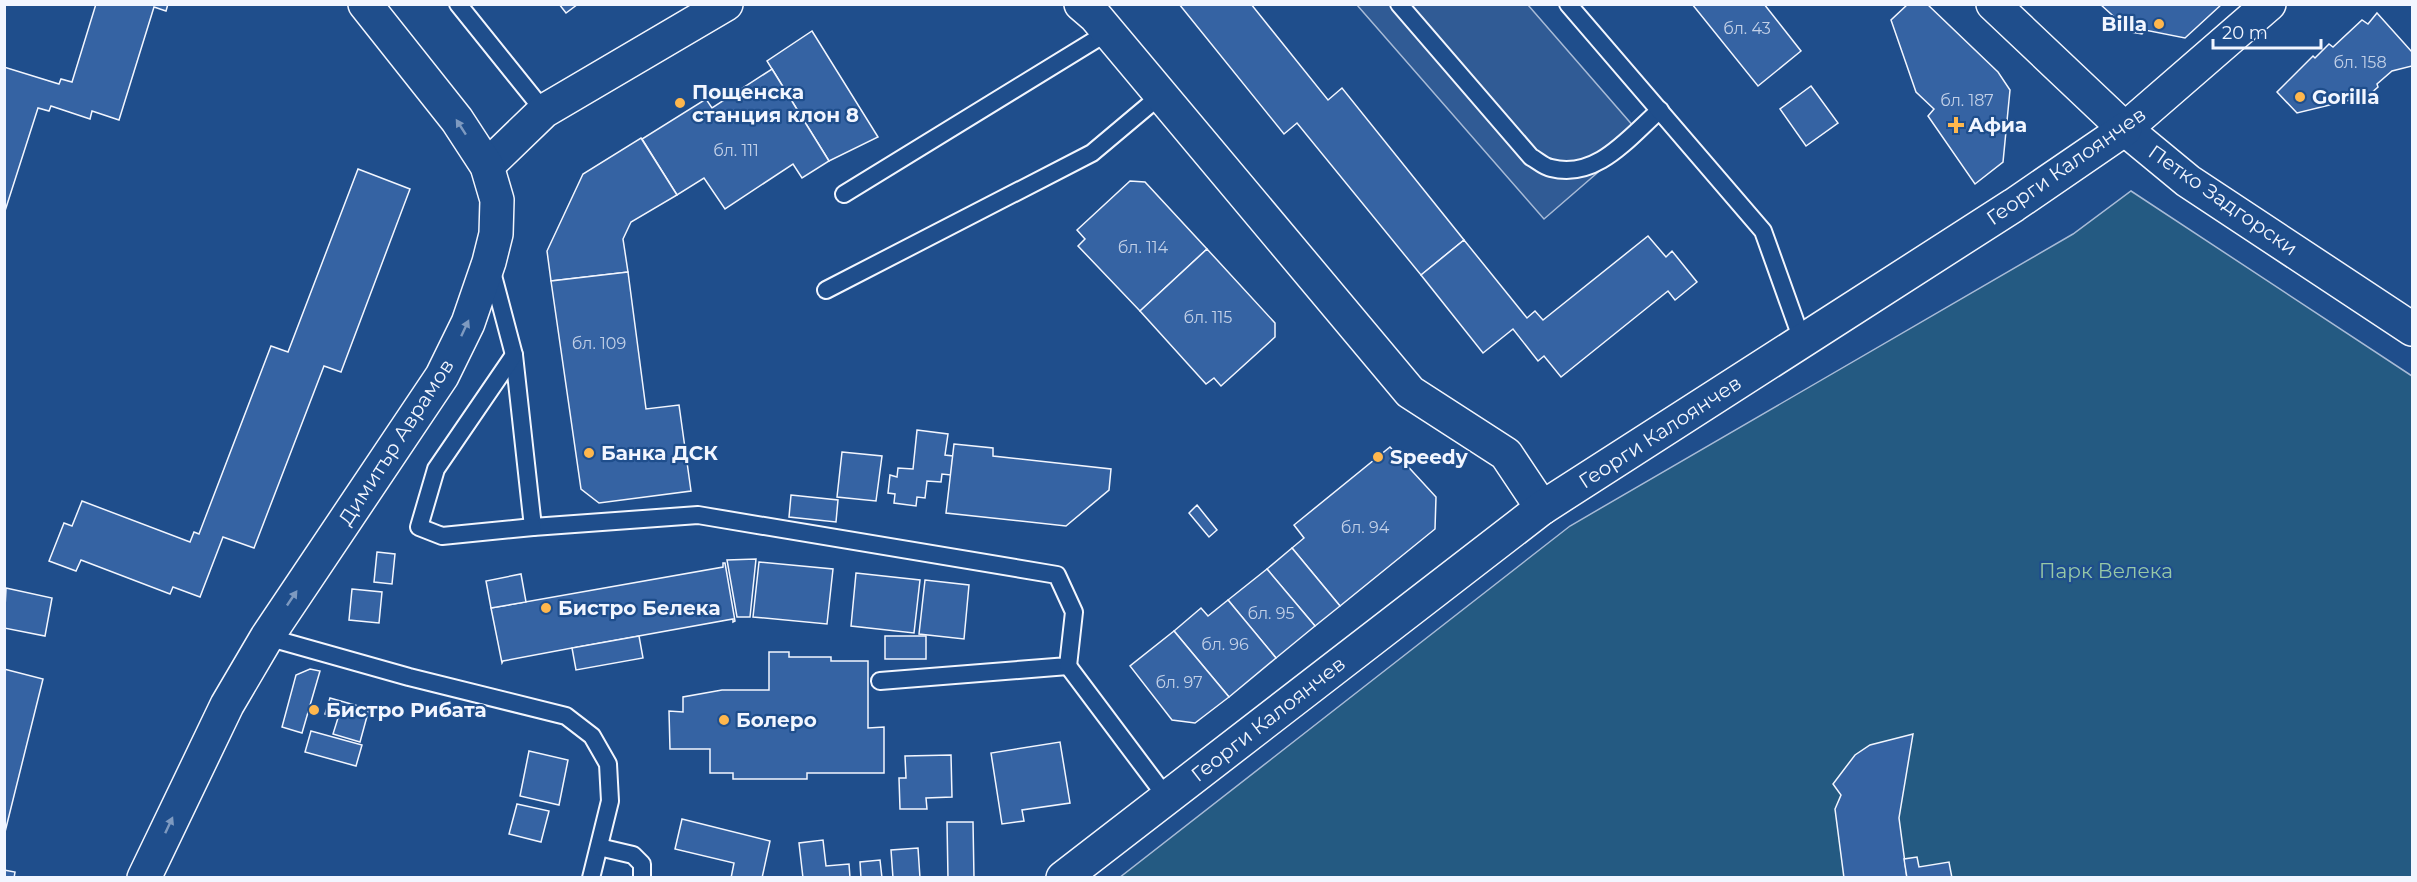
<svg xmlns="http://www.w3.org/2000/svg" width="2417" height="882" viewBox="0 0 2417 882" font-family="Montserrat,sans-serif">
  <style>
    .green { fill: #245a82; stroke: #a8bbd7; stroke-width: 1.5 }
    .parking { fill: #305b95; stroke: #a8bbd7; stroke-width: 1.5 }
    .building { fill: #3563a3; stroke: #f2f6ff; stroke-width: 1.5 }
    .lines { fill: none; stroke-linecap: round; stroke-linejoin: round }
    .service-casing { stroke: #f2f6ff; stroke-width: 20 }
    .minor-casing { stroke: #f2f6ff; stroke-width: 36 }
    .tertiary-casing { stroke: #f2f6ff; stroke-width: 36 }
    .service { stroke: #1f4e8c; stroke-width: 16 }
    .minor { stroke: #1f4e8c; stroke-width: 33 }
    .tertiary { stroke: #1f4e8c; stroke-width: 33 }
    .oneway { fill: #7e9ac0 }
    .poi-dot { fill: #ffb74d; stroke: #1f4e8c; stroke-width: 2 }
    .labels { text-anchor: middle; dominant-baseline: central; stroke-width: 4.5; stroke-linejoin: round; paint-order: stroke }
    .number-label { font-size: 16px; fill: #c3d1e8 }
    .poi-label { font-size: 20px; font-weight: bold; fill: #f2f6ff; stroke: #1f4e8c; text-anchor: start }
    .street-label { font-size: 20px; fill: #f2f6ff; stroke: #1f4e8c }
    .park-label { font-size: 20px; fill: #97c8a6; stroke: #1f4e8c }
  </style>
  <rect width="100%" height="100%" fill="#1f4e8c"/>
  <!-- green -->
  <path class="green" d="M2131 191 2412 376V877L1119 878 1570 526 2073 234Z"/>
  <!-- parking -->
  <path class="parking" d="M1357 5H1528L1641 135 1544 219Z"/>
  <!-- building -->
  <g class="building">
    <path d="M96 4H168L166 11 154 7 119 120 92 111 90 119 51 106 49 111 38 108 4 214V67L59 84 61 79 72 82Z"/>
    <path d="M559 4H578L566 13Z"/>
    <path d="M1179 4H1251L1328 100 1342 88 1464 240 1421 275 1297 123 1284 134Z"/>
    <path d="M1692 4H1764L1801 51 1758 86Z"/>
    <path d="M1908 4H1927L1998 72 2010 90 2003 162 1975 184 1928 116 1934 109 1916 92 1891 20Z"/>
    <path d="M2100 4H2222L2185 38 2145 30 2142 34 2131 32Z"/>
    <path d="M2377 13 2412 52V66L2392 71 2377 84 2378 87 2370 94 2361 97 2358 92 2350 100 2297 113 2277 92 2313 56 2315 58 2329 44 2333 47 2362 20 2368 24Z"/>
    <path d="M812 31 878 137 829 161 767 61Z"/>
    <path d="M772 69 829 161 802 178 793 164 725 209 704 178 677 195 642 139 706 99 712 108Z"/>
    <path d="M1811 86 1838 123 1806 146 1780 109Z"/>
    <path d="M641 138 677 195 631 222 623 239 628 272 551 281 547 251 583 174Z"/>
    <path d="M358 169 410 189 341 372 324 366 254 548 223 537 200 597 173 587 170 594 81 560 76 571 49 561 64 523 72 526 82 501 190 542 194 532 199 534 271 346 288 352Z"/>
    <path d="M1130 181 1145 182 1207 249 1140 311 1078 246 1085 239 1077 230Z"/>
    <path d="M1648 236 1666 257 1672 251 1697 282 1675 300 1668 291 1561 377 1544 356 1538 361 1513 329 1483 353 1421 275 1464 240 1527 318 1535 311 1543 320Z"/>
    <path d="M1207 249 1275 323V337L1221 386 1214 378 1206 384 1140 311Z"/>
    <path d="M628 272 646 409 679 405 691 491 599 503 581 489 551 281Z"/>
    <path d="M917 430 948 434 945 455 953 456 951 475 942 474 941 482 927 481 925 498 917 497 916 506 894 503 895 494 888 493 890 475 897 477 898 468 913 469Z"/>
    <path d="M954 444 993 448V456L1111 469 1109 490 1066 526 946 513Z"/>
    <path d="M1390 447 1436 497 1435 529 1340 606 1292 548 1304 538 1294 525Z"/>
    <path d="M842 452 882 456 876 501 837 497Z"/>
    <path d="M791 495 838 500 836 522 789 517Z"/>
    <path d="M1197 505 1217 530 1209 537 1189 513Z"/>
    <path d="M1292 548 1340 606 1315 626 1267 569Z"/>
    <path d="M377 552 395 554 392 584 374 582Z"/>
    <path d="M756 559 750 617H737L727 560Z"/>
    <path d="M759 562 833 569 827 624 753 617Z"/>
    <path d="M723 563H725L735 621 733 622V619L572 648 503 661 502 663 491 608 723 567Z"/>
    <path d="M1267 569 1315 626 1276 658 1228 600Z"/>
    <path d="M856 573 920 580 914 633 851 626Z"/>
    <path d="M521 574 526 602 491 608 486 581Z"/>
    <path d="M925 580 969 585 964 639 919 634Z"/>
    <path d="M6 588 52 598 45 636 4 628Z"/>
    <path d="M352 589 382 592 379 623 349 620Z"/>
    <path d="M1228 600 1276 658 1229 697 1174 631 1201 608 1208 616Z"/>
    <path d="M1174 631 1229 697 1195 723 1172 720 1130 666Z"/>
    <path d="M639 636 643 658 576 670 572 648Z"/>
    <rect x="885" y="636" width="41" height="23"/>
    <path d="M769 652H789V657H831V661H868V728L884 727V773H807V779H733V773H710V749H670L669 711 683 712V697L722 690H769Z"/>
    <path d="M4 669 43 679 4 836Z"/>
    <path d="M310 669 320 671 302 733 282 727 296 675Z"/>
    <path d="M330 698 369 709 360 742 333 734 338 718 325 714Z"/>
    <path d="M311 731 362 745 356 766 305 752Z"/>
    <path d="M1913 734 1899 818 1907 878H1844L1835 809 1841 795 1833 784 1855 755 1870 745Z"/>
    <path d="M1060 742 1070 803 1022 810 1024 821 1002 824 991 753Z"/>
    <path d="M529 751 568 760 559 805 520 796Z"/>
    <path d="M951 755 952 797 926 798 927 809H900L899 778H906L905 756Z"/>
    <path d="M517 804 549 811 541 842 509 834Z"/>
    <path d="M682 819 770 841 762 878H731L734 863 675 849Z"/>
    <path d="M947 822H973L974 878H948Z"/>
    <path d="M823 840 826 866 849 864 850 878H803L799 843Z"/>
    <path d="M918 848 920 878H893L891 850Z"/>
    <path d="M1917 857 1919 867 1949 862 1952 878H1907L1904 859Z"/>
    <path d="M880 860 882 878H861L860 862Z"/>
    <path d="M4 870 15 872 14 878H4Z"/>
  </g>
  <g class="lines">
    <defs>
      <g id="service">
        <path d="M458 4 544 111"/>
        <path d="M1399 4 1531 157C1537 160 1544 167 1551 168 1597 180 1629 137 1660 110"/>
        <path d="M1568 4 1763 231 1802 340"/>
        <path d="M844 194 1108 32"/>
        <path d="M491 268 514 355 533 527 698 515 1057 575 1074 612 1068 666 880 681"/>
        <path d="M826 290 1092 153 1161 95"/>
        <path d="M514 355 436 469 419 527 442 536 533 527"/>
        <path d="M267 637 409 677 566 716 592 736 608 764 610 801 591 878"/>
        <path d="M1068 666 1167 798"/>
        <path d="M599 847 633 855 642 864V878"/>
      </g>
      <g id="minor">
        <path d="M1081 4 1095 16 1410 392 1506 454 1542 508"/>
        <path d="M2125 129 2269 4"/>
        <path d="M487 166 544 111 726 4"/>
      </g>
      <g id="tertiary">
        <path d="M1993 4 2125 129 2188 181 2412 329"/>
        <path d="M144 878 227 705 267 637 442 376 468 323 489 262 496 234 497 200 487 166 457 120 365 4"/>
        <path d="M1063 878 1542 508 2014 205 2125 129"/>
      </g>
    </defs>
    <!-- service casing -->
    <use href="#service" class="service-casing"/>
    <!-- minor casing -->
    <use href="#minor" class="minor-casing"/>
    <!-- tertiary casing -->
    <use href="#tertiary" class="tertiary-casing"/>
    <!-- service -->
    <use href="#service" class="service"/>
    <!-- minor -->
    <use href="#minor" class="minor"/>
    <!-- tertiary -->
    <use href="#tertiary" class="tertiary"/>
  </g>
  <!-- one-way arrows -->
  <defs><path id="oneway-solid" d="M-6-.8H1V-3.2L6.5 0L1 3.2V.8H-6Z" transform="scale(1.5)"/></defs>
  <g class="oneway">
    <use href="#oneway-solid" transform="translate(461 127) rotate(-123)"/>
    <use href="#oneway-solid" transform="translate(465 328) rotate(-65)"/>
    <use href="#oneway-solid" transform="translate(292 598) rotate(-56)"/>
    <use href="#oneway-solid" transform="translate(169 825) rotate(-65)"/>
  </g>
  <!-- markers -->
  <g class="poi-dot">
    <circle cx="2159" cy="24" r="6"/>
    <circle cx="2300" cy="97" r="6"/>
    <circle cx="680" cy="103" r="6"/>
    <path d="M1953 116h6v6h6v6h-6v6h-6v-6h-6v-6h6z"/>
    <circle cx="589" cy="453" r="6"/>
    <circle cx="1378" cy="457" r="6"/>
    <circle cx="546" cy="608" r="6"/>
    <circle cx="314" cy="710" r="6"/>
    <circle cx="724" cy="720" r="6"/>
  </g>
  <g class="labels">
    <!-- number labels -->
    <g class="number-label">
      <text x="1747" y="28">бл. 43</text>
      <text x="2360" y="62">бл. 158</text>
      <text x="1967" y="100">бл. 187</text>
      <text x="736" y="150">бл. 111</text>
      <text x="1143" y="247">бл. 114</text>
      <text x="1208" y="317">бл. 115</text>
      <text x="599" y="343">бл. 109</text>
      <text x="1365" y="527">бл. 94</text>
      <text x="1271" y="613">бл. 95</text>
      <text x="1225" y="644">бл. 96</text>
      <text x="1179" y="682">бл. 97</text>
    </g>
    <!-- poi labels -->
    <g class="poi-label">
      <text x="2147" y="24" text-anchor="end">Billa</text>
      <text x="692" y="92">Пощенска<tspan x="692" dy="23">станция клон 8</tspan></text>
      <text x="2312" y="97">Gorilla</text>
      <text x="1968" y="125">Афиа</text>
      <text x="601" y="453">Банка ДСК</text>
      <text x="1390" y="457">Speedy</text>
      <text x="558" y="608">Бистро Белека</text>
      <text x="326" y="710">Бистро Рибата</text>
      <text x="736" y="720">Болеро</text>
    </g>
    <!-- street labels -->
    <g class="street-label">
      <text transform="translate(2066 166) rotate(-35)">Георги Калоянчев</text>
      <text transform="translate(2223 200) rotate(35)">Петко Задгорски</text>
      <text transform="translate(1660 432) rotate(-33)">Георги Калоянчев</text>
      <text transform="translate(396 442) rotate(-57)">Димитър Аврамов</text>
      <text transform="translate(1268 719) rotate(-38)">Георги Калоянчев</text>
    </g>
    <!-- park labels -->
    <g class="park-label">
      <text x="2106" y="571">Парк Велека</text>
    </g>
  </g>
  <!-- border -->
  <rect width="2417" height="882" fill="none" stroke="#f2f6ff" stroke-width="12"/>
  <!-- scale -->
  <path d="M2213 39v9h108v-9" fill="none" stroke="#f2f6ff" stroke-width="3"/>
  <text x="2222" y="39" font-size="18" fill="#f2f6ff" stroke="#1f4e8c" stroke-width="4.5" paint-order="stroke">20 m</text>
</svg>
